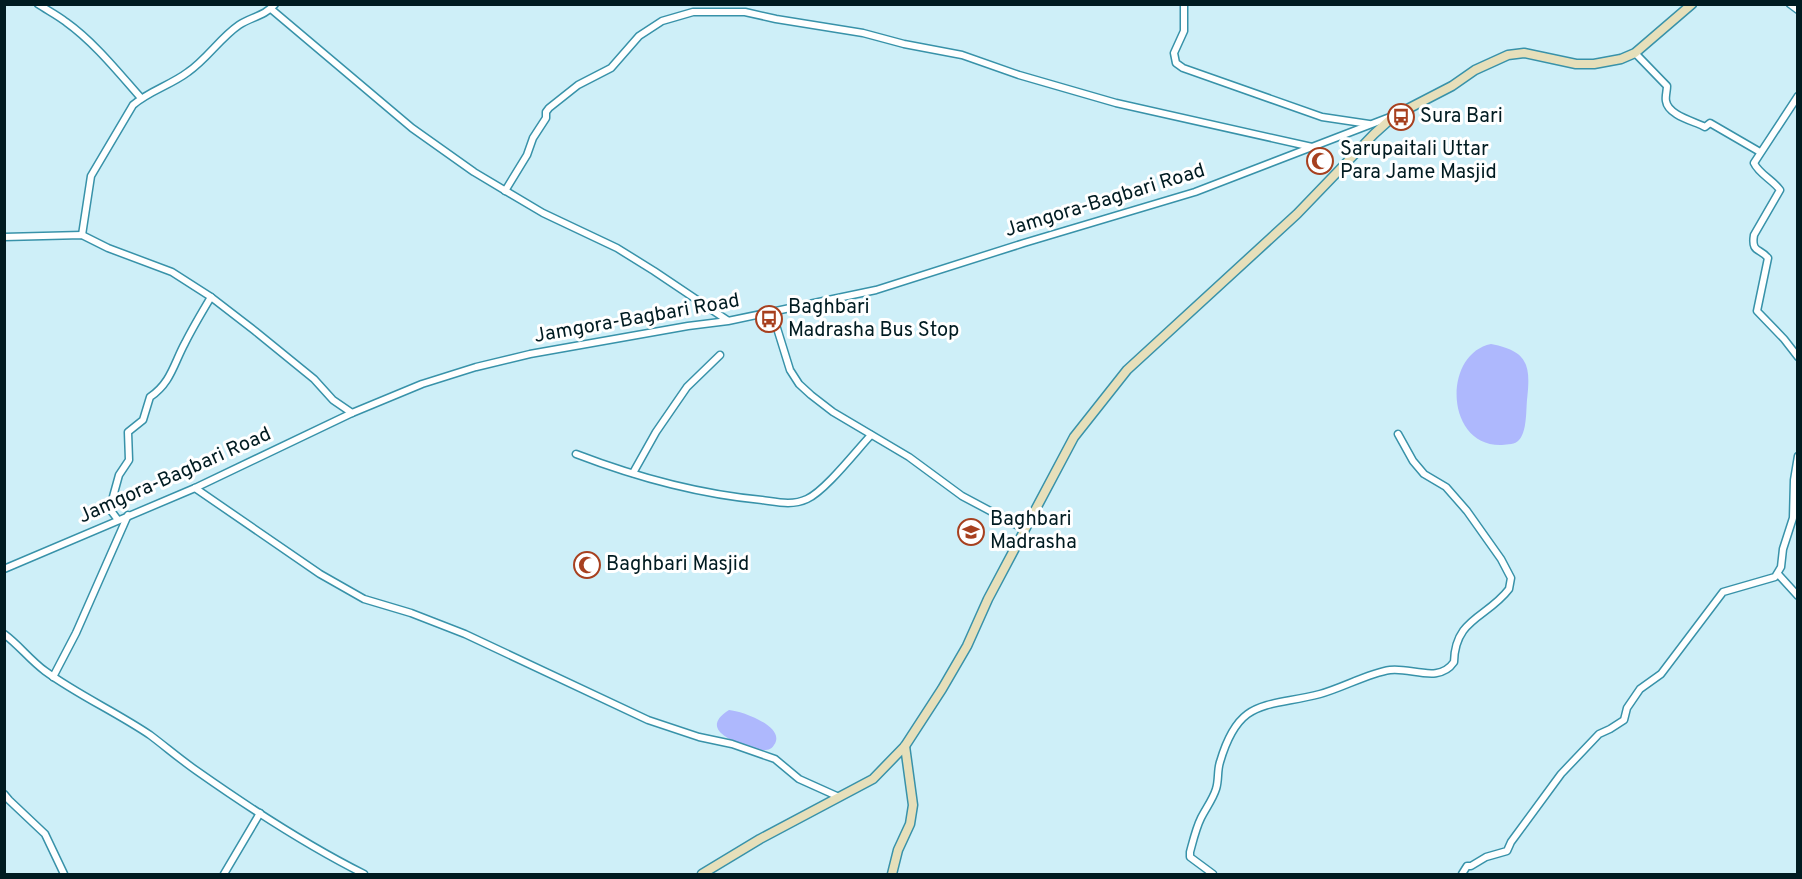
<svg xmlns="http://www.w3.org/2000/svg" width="1802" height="879" viewBox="0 0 1802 879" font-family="Overpass,sans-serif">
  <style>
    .water { fill: #aeb8fd }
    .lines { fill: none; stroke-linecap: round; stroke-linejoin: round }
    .street-casing { stroke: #3892a9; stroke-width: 9 }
    .secondary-casing { stroke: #3892a9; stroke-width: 11 }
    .street { stroke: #fff; stroke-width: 6 }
    .secondary { stroke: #e6dfba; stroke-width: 8 }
    .labels { text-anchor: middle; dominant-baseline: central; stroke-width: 6; stroke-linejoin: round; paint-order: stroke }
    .poi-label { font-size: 20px; fill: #001b21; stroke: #fff; text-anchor: start }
    .street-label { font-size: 20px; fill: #001b21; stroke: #fff }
  </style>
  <rect width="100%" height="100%" fill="#ceeff8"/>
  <!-- water -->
  <g class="water">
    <path d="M1491 344C1528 351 1531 365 1527 400 1526 411 1527 431 1519 440 1515 445 1508 444 1502 445 1445 447 1442 354 1491 344Z"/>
    <path d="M729 710C742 711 787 727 774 745 771 750 767 750 762 750 755 750 749 747 744 745 726 739 702 727 729 710Z"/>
  </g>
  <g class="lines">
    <defs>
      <g id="street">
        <path d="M38 4C47 10 57 15 66 22 94 42 118 72 141 98"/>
        <path d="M1184 4V31L1174 53 1176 63 1183 68 1322 117 1369 124"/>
        <path d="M1790 4 1798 10"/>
        <path d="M271 9 412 128 474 172 543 213 617 248 654 271 727 320"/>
        <path d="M1635 53 1667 86C1667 91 1665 97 1666 101 1668 115 1693 121 1703 126L1705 127 1710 123 1760 152"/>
        <path d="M1798 96 1754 163C1759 174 1773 180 1780 190L1754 235C1751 253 1760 248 1768 258L1757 311 1784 339 1798 357"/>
        <path d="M505 191 527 155 533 138 546 118V112L549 108 578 85 611 68 639 36 662 21 693 12H745L776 19 863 33 904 44 962 55 1019 75 1116 103 1312 147"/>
        <path d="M82 235 91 176 133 105C149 91 171 85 188 72 207 59 220 38 239 25 251 17 265 16 275 4"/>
        <path d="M4 237 82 235 108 248 172 272 211 297 255 331 314 379 333 400 352 413"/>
        <path d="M772 312 790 370 799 384 811 395 833 412 909 457 962 496 1024 529"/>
        <path d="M576 454C636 477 698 494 762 500 777 502 792 506 807 499 825 491 856 451 871 435"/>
        <path d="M633 473 656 432 687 387 720 355"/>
        <path d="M195 488 320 574 364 599 411 613 465 634 648 720 699 737 732 744 775 759 799 779 839 797"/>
        <path d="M118 520 112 512 111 504 119 475 129 460 128 432 143 420 150 397C171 383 174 363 185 343 193 327 202 312 211 297"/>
        <path d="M4 569 195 488 352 413 422 384 476 367 530 354 688 326 728 321 876 290 1024 243 1195 192 1390 117"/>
        <path d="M1778 574 1798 596"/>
        <path d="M4 634C19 645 30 660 45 671 78 695 116 712 150 735 166 747 181 760 197 771 251 809 306 845 364 874"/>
        <path d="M53 677 76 633 128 515"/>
        <path d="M4 794 9 800 45 834 64 874"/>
        <path d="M224 874 260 813"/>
        <path d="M1213 874 1190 857V852C1193 841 1196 828 1201 818 1206 808 1213 799 1216 789 1219 780 1217 771 1220 762 1239 697 1265 708 1320 694 1342 688 1369 673 1390 670 1411 667 1439 684 1454 662 1455 618 1487 618 1509 589L1511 578 1501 559 1467 511 1446 487 1424 474 1413 461 1398 434"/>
        <path d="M1462 874 1467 866H1471L1486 857 1507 851 1511 842 1561 774 1599 734 1610 729 1624 720 1627 708 1640 689 1661 674 1723 592 1775 577 1781 567 1783 549 1793 518 1794 480 1798 456"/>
      </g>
      <g id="secondary">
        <path d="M702 874 760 839 873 779 905 746 942 689 967 646 988 599 1074 437 1127 370 1297 214 1374 134 1394 116 1452 86 1475 70 1508 55 1524 53 1576 64H1594L1621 59 1635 53 1692 4"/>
        <path d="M892 874 898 850 910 824 913 805 905 746"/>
      </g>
    </defs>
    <!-- street casing -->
    <use href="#street" class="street-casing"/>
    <!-- secondary casing -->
    <use href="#secondary" class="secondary-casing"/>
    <!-- street -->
    <use href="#street" class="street"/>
    <!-- secondary -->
    <use href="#secondary" class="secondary"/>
  </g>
  <!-- icons -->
  <defs>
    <symbol id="bus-ring" viewBox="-11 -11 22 22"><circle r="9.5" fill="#fff" stroke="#a7401f" stroke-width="1.5"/><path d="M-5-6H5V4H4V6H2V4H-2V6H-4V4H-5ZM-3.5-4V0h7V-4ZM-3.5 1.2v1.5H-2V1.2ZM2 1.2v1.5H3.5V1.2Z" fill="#a7401f"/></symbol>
    <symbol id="mosque-ring" viewBox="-11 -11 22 22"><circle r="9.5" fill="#fff" stroke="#a7401f" stroke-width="1.5"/><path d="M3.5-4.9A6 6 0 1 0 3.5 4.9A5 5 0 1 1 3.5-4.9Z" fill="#a7401f"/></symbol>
    <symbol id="university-ring" viewBox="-11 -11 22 22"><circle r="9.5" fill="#fff" stroke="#a7401f" stroke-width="1.5"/><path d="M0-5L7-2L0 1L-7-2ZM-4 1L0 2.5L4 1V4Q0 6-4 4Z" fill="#a7401f"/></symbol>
  </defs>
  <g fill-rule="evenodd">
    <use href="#bus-ring" x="1386" y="102" width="30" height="30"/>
    <use href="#mosque-ring" x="1305" y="146" width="30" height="30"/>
    <use href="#bus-ring" x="754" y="304" width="30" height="30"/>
    <use href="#university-ring" x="956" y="517" width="30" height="30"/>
    <use href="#mosque-ring" x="572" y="550" width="30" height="30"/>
  </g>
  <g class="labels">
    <!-- poi labels -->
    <g class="poi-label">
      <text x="1420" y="117">Sura Bari</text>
      <text x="1340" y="150">Sarupaitali Uttar<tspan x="1340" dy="23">Para Jame Masjid</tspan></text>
      <text x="788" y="308">Baghbari<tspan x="788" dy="23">Madrasha Bus Stop</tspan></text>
      <text x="990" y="520">Baghbari<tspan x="990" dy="23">Madrasha</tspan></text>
      <text x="606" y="565">Baghbari Masjid</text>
    </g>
    <!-- street labels -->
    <g class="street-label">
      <text transform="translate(1105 201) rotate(-17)">Jamgora-Bagbari Road</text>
      <text transform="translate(637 319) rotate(-10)">Jamgora-Bagbari Road</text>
      <text transform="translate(175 476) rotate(-24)">Jamgora-Bagbari Road</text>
    </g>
  </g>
  <!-- border -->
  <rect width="1802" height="879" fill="none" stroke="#001b21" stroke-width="12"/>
</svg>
